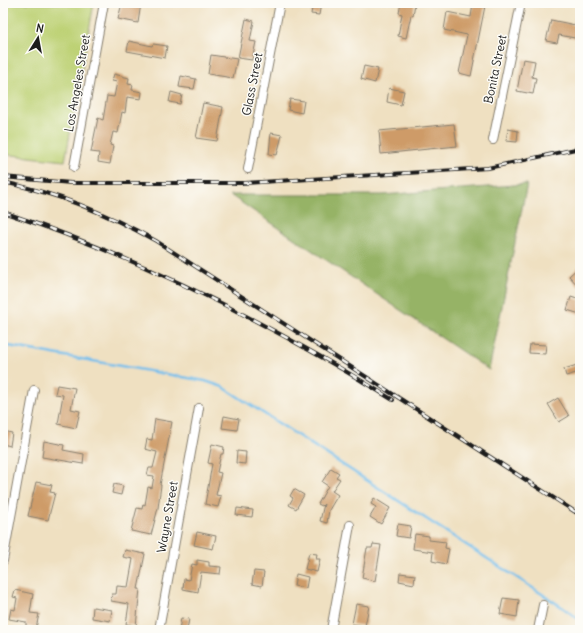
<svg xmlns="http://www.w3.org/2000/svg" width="583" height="633" viewBox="0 0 583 633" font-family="Delius,sans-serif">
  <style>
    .green { fill: #bdd174; stroke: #6c7648 }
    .forest { fill: #96b366; stroke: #596841 }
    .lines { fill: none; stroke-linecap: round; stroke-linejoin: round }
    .stream { stroke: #73bfed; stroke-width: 2.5 }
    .building { fill: #ce9b67 }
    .minor-casing { stroke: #867e6e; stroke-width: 10 }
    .minor { stroke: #fff; stroke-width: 8 }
    .rail-casing { stroke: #1c1c1c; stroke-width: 4 }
    .rail { stroke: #fdfcf7; stroke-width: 2.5; stroke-dasharray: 8; stroke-linecap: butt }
    .labels { text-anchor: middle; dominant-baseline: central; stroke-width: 3; stroke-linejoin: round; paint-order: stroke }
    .street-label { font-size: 12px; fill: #1c1c1c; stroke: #fdfcf7 }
  </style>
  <rect width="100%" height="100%" fill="#fdfcf7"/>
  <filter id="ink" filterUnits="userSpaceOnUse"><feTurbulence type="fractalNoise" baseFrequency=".025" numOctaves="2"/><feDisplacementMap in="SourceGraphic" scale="8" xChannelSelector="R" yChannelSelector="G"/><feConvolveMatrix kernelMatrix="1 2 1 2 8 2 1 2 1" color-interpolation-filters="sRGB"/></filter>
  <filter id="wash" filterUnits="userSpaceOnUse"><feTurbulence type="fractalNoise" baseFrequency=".012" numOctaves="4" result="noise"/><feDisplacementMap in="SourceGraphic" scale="16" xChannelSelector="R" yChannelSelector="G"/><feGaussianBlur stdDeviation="0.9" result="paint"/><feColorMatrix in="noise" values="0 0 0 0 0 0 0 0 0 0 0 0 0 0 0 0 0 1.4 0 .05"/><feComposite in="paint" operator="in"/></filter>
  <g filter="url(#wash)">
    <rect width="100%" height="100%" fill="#efe0c1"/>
    <!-- green -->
    <path class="green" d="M3 3H94L65 161 3 154Z"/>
    <!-- forest -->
    <path class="forest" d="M527 184 489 370 230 195H382Z"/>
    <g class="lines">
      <!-- stream -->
      <path class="stream" d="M3 345 205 381 223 387 562 607 580 620"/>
    </g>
    <g id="blocks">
      <!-- building -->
      <g class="building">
        <path d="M122 3H141L138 23 118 19Z"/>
        <path d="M313 3H321L319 15 311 14Z"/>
        <path d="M401 3H415L413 16 411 15 406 38 398 36 402 14 399 13Z"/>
        <path d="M473 4 485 6 471 76 459 73 467 35 444 30 447 12 471 17Z"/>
        <path d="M246 19 254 21 250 41 256 42 252 60 238 58Z"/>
        <path d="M551 20 580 26V39L559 35 557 43 546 41Z"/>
        <path d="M129 41 152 46 153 44 167 46 165 58 127 51Z"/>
        <path d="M211 55 237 59 233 78 208 74Z"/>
        <path d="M523 59 535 61 532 77 536 78 533 94 517 91Z"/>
        <path d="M364 66 378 69 375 83 361 79Z"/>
        <path d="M114 74 129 78 128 84 133 85 132 90 142 92 141 99 127 97 125 113 122 112 118 133 113 132 110 145 113 146 110 164 98 162 99 153 91 152 98 118 103 120 107 96 114 97 117 82 112 81Z"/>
        <path d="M181 76 196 79 194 89 179 87Z"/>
        <path d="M389 88 404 91 401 105 387 102Z"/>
        <path d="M171 92 182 95 180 104 169 102Z"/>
        <path d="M290 99 304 101 302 113 288 110Z"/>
        <path d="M203 103 223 107 217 141 196 138Z"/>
        <path d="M454 124 457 146 381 154 379 131Z"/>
        <path d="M508 129 518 131 517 142 506 141Z"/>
        <path d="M271 133 282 135 277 155 269 154Z"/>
        <path d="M580 266V288L569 276Z"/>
        <path d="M571 297 580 300V314L567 310Z"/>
        <path d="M530 344 546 345 545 354 529 353Z"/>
        <path d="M577 365 579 372 566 376 564 369Z"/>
        <path d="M57 385 75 388 71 409 80 411 76 428 58 424 63 395 55 394Z"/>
        <path d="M558 398 569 416 559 422 548 404Z"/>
        <path d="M224 416 239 419 237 430 222 428Z"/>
        <path d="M155 419 172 422 160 485H161L158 508 151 535 131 531 137 508 142 509 143 504 145 505 148 487 152 488 154 476 147 475 149 468H153L157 452 145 449 147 439 152 440Z"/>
        <path d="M3 431 12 433 10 446 3 444Z"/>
        <path d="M44 441 64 445 63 450 84 454 83 464 42 457Z"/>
        <path d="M212 444 224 447 223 454H221L217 472 221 473 216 495 221 496 218 507 205 504 212 464 208 463Z"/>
        <path d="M237 451 246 452 245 464 236 463Z"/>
        <path d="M331 468 339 473 336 477 340 479 332 491 338 495 329 510 327 523 320 521 324 504 322 506 318 504 328 486 322 482Z"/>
        <path d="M36 482 52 485 50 492 55 493 48 520 28 516Z"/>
        <path d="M114 484 123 486 121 495 112 493Z"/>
        <path d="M294 489 304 495 296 509 289 505 293 498 290 496Z"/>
        <path d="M374 498 390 508 381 524 370 517 376 507 371 504Z"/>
        <path d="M237 508 253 510 252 517 236 515Z"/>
        <path d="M398 524 411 526 409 538 396 536Z"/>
        <path d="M197 532 216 536 213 549 194 545Z"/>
        <path d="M415 534 429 536V540L446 542 445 548 449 549 446 564 432 561 433 552 413 549Z"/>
        <path d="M373 544 381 545 375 581 362 578 367 548H372Z"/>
        <path d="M125 550 145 554 138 589H140L136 626 126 624 129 604 111 601 112 594H116L117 586 128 587 133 559 123 557Z"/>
        <path d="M309 553 317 554 316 559H320L317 572 305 569Z"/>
        <path d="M197 560 209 562V566L221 567 220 574 201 572 198 592 183 589 184 579 189 580 192 564 197 565Z"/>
        <path d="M254 571 264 572 262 586 252 584Z"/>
        <path d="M400 573 415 575 414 584 399 581Z"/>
        <path d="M296 574 308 577 306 588 294 586Z"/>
        <path d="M15 590 33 594 30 613 39 614 36 628 26 626V622L9 619 11 609 15 610 17 598 13 597Z"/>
        <path d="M503 598 519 600 517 617 500 614Z"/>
        <path d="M356 604 369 606 365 626 352 624Z"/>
        <path d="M93 607 112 610 110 621 92 618Z"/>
        <path d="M181 618 189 619 187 630H179Z"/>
      </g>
    </g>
  </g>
  <g filter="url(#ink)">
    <use href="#blocks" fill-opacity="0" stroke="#867e6e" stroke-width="1"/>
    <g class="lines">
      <defs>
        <g id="minor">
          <path d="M493 140 521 3"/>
          <path d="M74 167 104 3"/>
          <path d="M248 169 280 3"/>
          <path d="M3 561 34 390"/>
          <path d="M159 630 199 408"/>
          <path d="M331 630 350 525"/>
          <path d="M538 630 543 605"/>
        </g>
      </defs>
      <!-- minor casing -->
      <use href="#minor" class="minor-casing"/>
      <!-- minor -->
      <use href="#minor" class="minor"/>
      <defs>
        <g id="rail">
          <path d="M3 177 71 183H245L488 168 580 148"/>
          <path d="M3 182C57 193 108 214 156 241L580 515"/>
          <path d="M3 212C138 257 273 325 393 400"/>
        </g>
      </defs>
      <!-- rail casing -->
      <use href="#rail" class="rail-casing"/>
      <!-- rail -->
      <use href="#rail" class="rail"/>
    </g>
  </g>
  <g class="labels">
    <!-- street labels -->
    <g class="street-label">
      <text transform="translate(495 69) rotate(-78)">Bonita Street</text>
      <text transform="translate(77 83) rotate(-80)">Los Angeles Street</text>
      <text transform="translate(252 84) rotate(-79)">Glass Street</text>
      <text transform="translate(167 517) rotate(-80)">Wayne Street</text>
    </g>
  </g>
  <!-- margin -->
  <rect width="583" height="633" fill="none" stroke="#fdfcf7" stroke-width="16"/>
  <!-- north arrow -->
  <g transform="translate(38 38) rotate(11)" stroke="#fdfcf7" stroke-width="3" paint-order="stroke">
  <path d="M0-3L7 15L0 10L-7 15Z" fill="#1c1c1c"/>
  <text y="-6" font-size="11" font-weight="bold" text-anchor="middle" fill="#1c1c1c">N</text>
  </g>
</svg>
